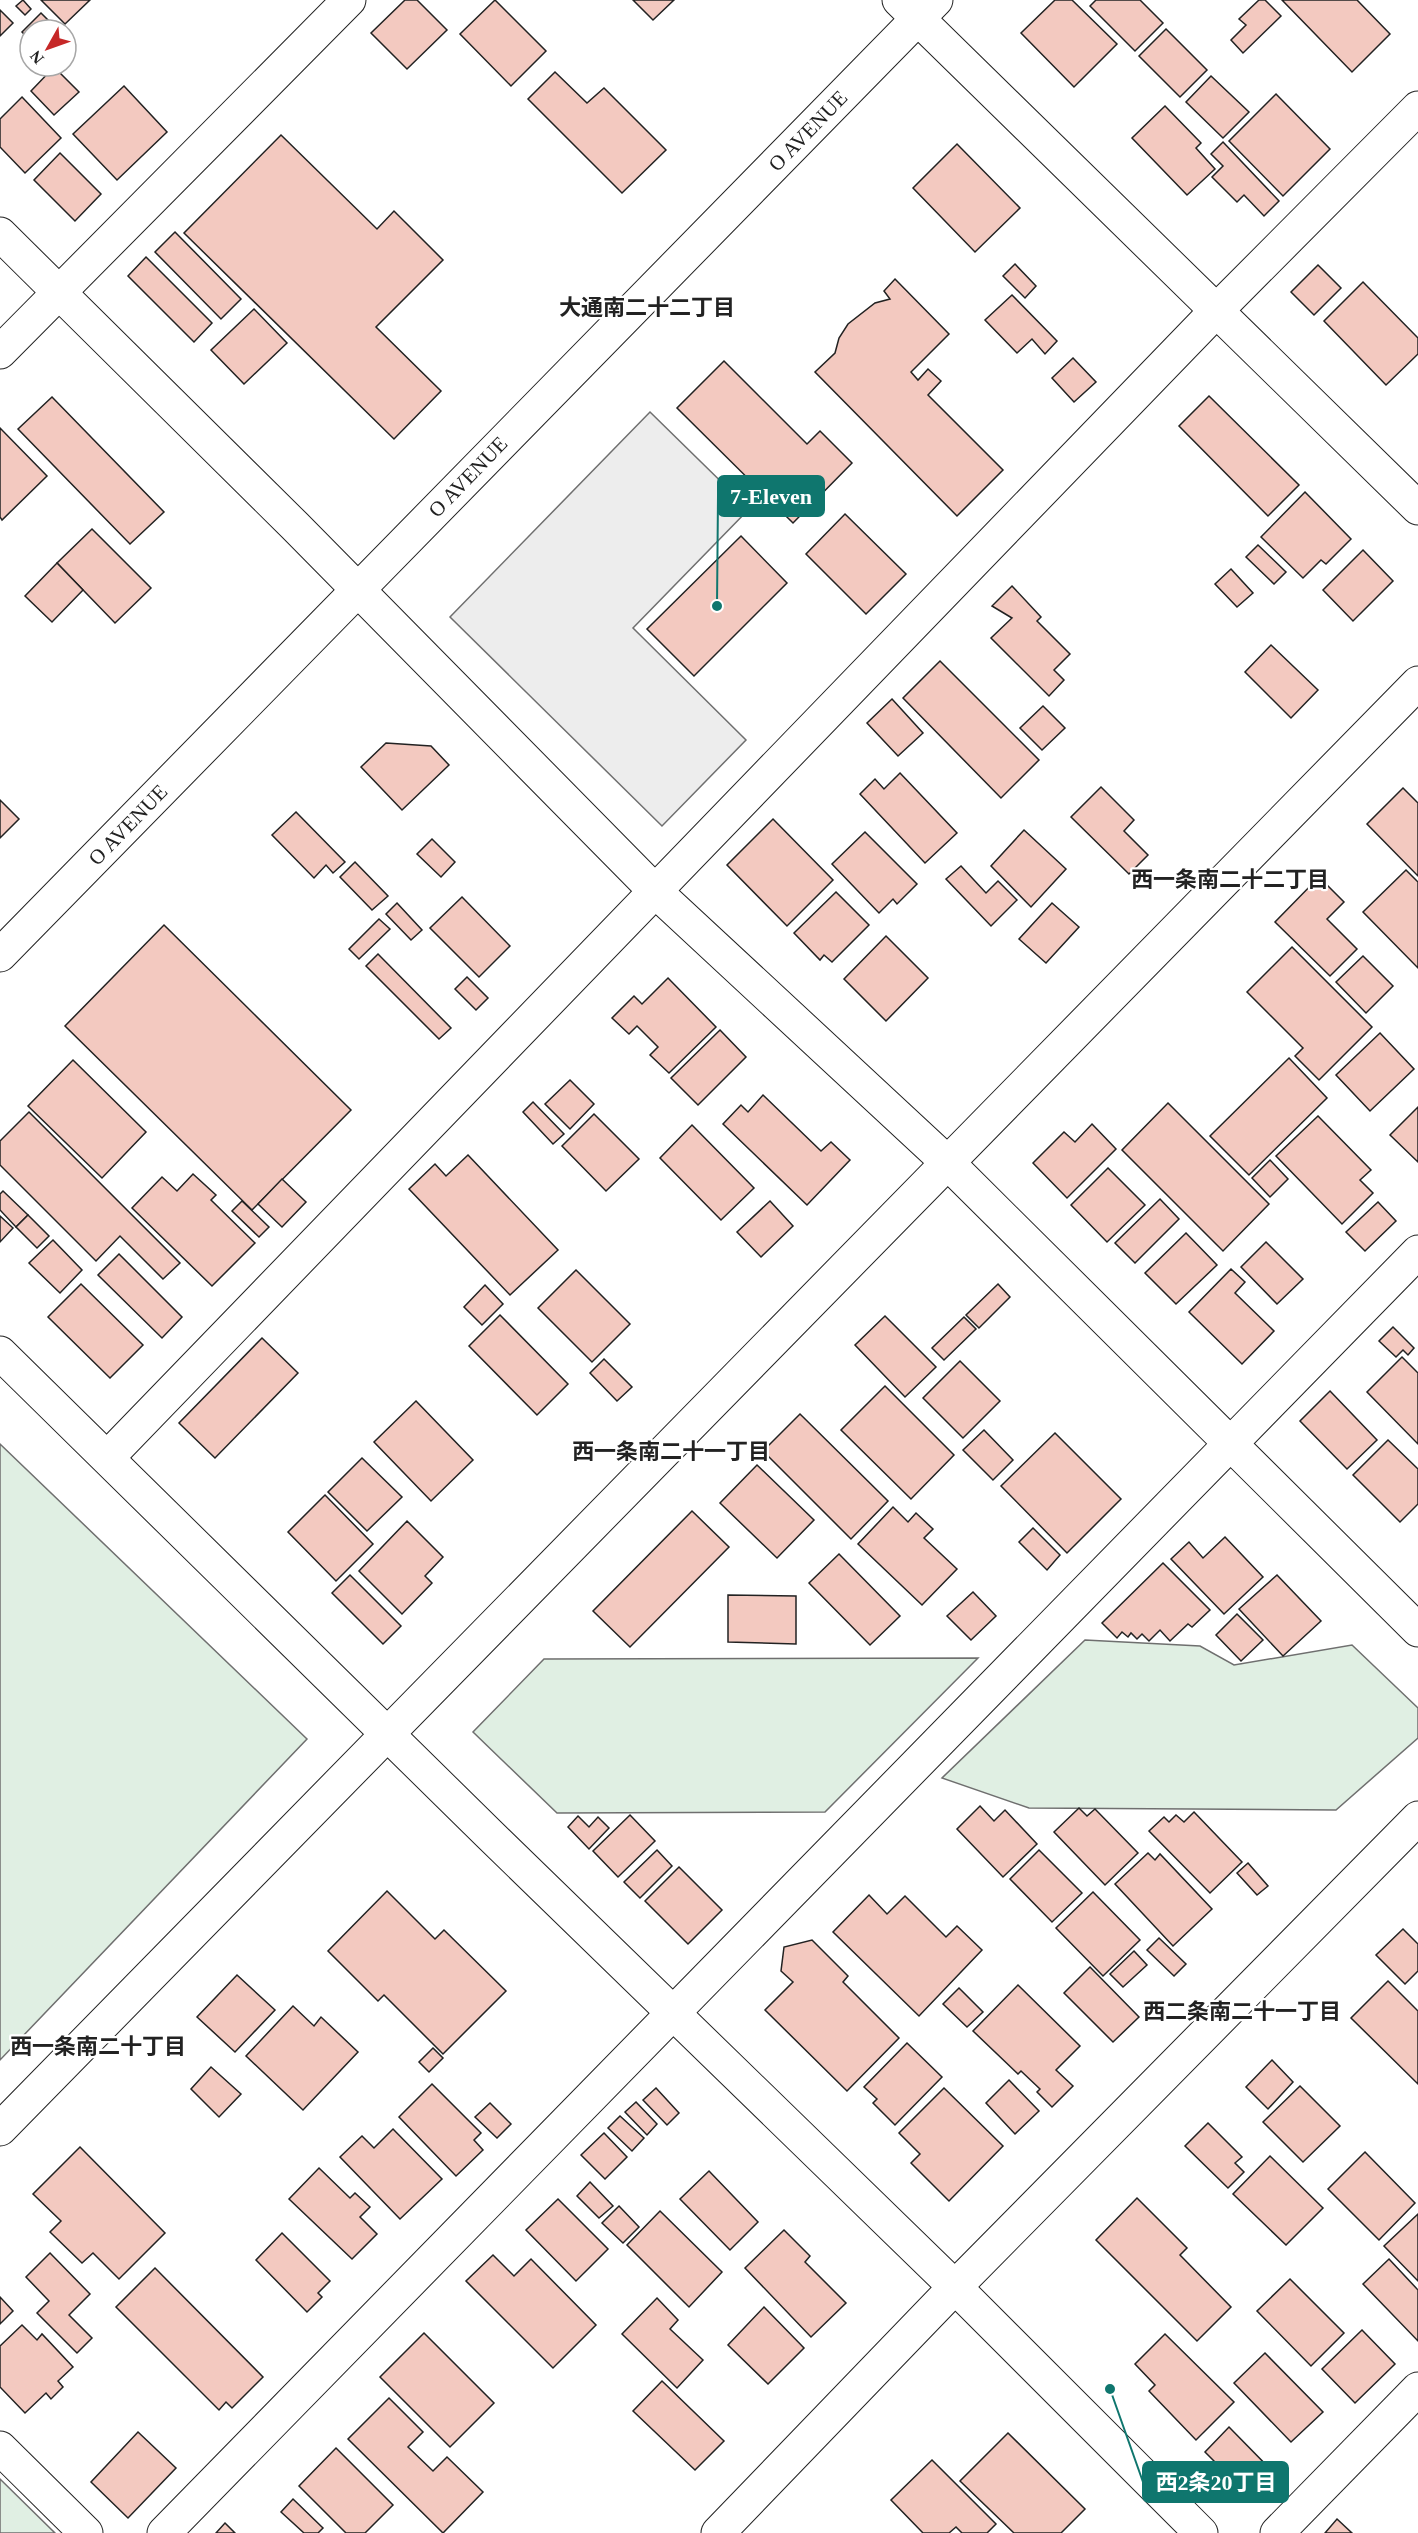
<svg xmlns="http://www.w3.org/2000/svg" width="1418" height="2533" viewBox="0 0 1418 2533" font-family="'Times New Roman','Noto Sans JP',serif">
  <style>
    .green { fill: #e0efe3; stroke: #6f6f6f; stroke-width: 1.5 }
    .parking { fill: #ededed; stroke: #6f6f6f; stroke-width: 1.5 }
    .building { fill: #f3c9c0; stroke: #222; stroke-width: 1.5 }
    .lines { fill: none; stroke-linecap: round; stroke-linejoin: round }
    .street-casing { stroke: #222; stroke-width: 35 }
    .secondary-casing { stroke: #222; stroke-width: 35 }
    .highway-casing { stroke: #222; stroke-width: 35 }
    .street { stroke: #fff; stroke-width: 33 }
    .secondary { stroke: #fff; stroke-width: 33 }
    .highway { stroke: #fff; stroke-width: 33 }
    .labels { text-anchor: middle; dominant-baseline: central; stroke-width: 4.5; stroke-linejoin: round; paint-order: stroke }
    .street-label { font-size: 21px; fill: #222; stroke: #fff }
    .neighbourhood-label { font-size: 22px; font-weight: bold; fill: #222; stroke: #fff }
    .leader { fill: none; stroke: #0f766e; stroke-width: 2 }
    .callout-dot { fill: #0f766e; stroke: #fff; stroke-width: 2 }
    .callout { fill: #0f766e; stroke: #0f766e; stroke-width: 2 }
    .callout-label { font-size: 22px; text-anchor: middle; font-weight: bold; fill: #fff }
  </style>
  <rect width="100%" height="100%" fill="#fff"/>
  <!-- green -->
  <g class="green">
    <path d="M0 1444 307 1739 0 2060Z"/>
    <path d="M1085 1640 1200 1646 1234 1665 1352 1645 1418 1708V1738L1336 1810 1029 1808 942 1778Z"/>
    <path d="M978 1658 825 1812 557 1813 473 1732 544 1659Z"/>
    <path d="M0 2479 55 2533H0Z"/>
  </g>
  <!-- parking -->
  <path class="parking" d="M650 412 749 509 633 628 746 740 662 826 450 617Z"/>
  <!-- building -->
  <g class="building">
    <path d="M23 0 31 9 25 15 16 6Z"/>
    <path d="M41 0H90L65 24Z"/>
    <path d="M405 0H417L447 30 407 69 371 33Z"/>
    <path d="M495 0 546 51 511 86 460 34Z"/>
    <path d="M633 0H674L653 20Z"/>
    <path d="M1055 0H1072L1117 44 1074 87 1021 33Z"/>
    <path d="M1096 0H1140L1163 23 1135 51 1090 6Z"/>
    <path d="M1259 0H1265L1281 16 1243 53 1231 40 1246 25 1239 19Z"/>
    <path d="M1282 0H1357L1390 34 1352 72Z"/>
    <path d="M0 10 13 23 0 36Z"/>
    <path d="M41 13 52 24 46 30H30V40L22 32Z"/>
    <path d="M52 24 57 30H46Z"/>
    <path d="M1166 29 1207 70 1180 97 1139 56Z"/>
    <path d="M54 67 79 92 54 115 31 91Z"/>
    <path d="M555 72 587 103 604 88 666 150 622 193 528 99Z"/>
    <path d="M1211 76 1249 112 1223 138 1186 102Z"/>
    <path d="M124 86 167 132 117 180 73 134Z"/>
    <path d="M1276 94 1330 149 1283 196 1229 141Z"/>
    <path d="M22 97 61 138 25 173 0 147V119Z"/>
    <path d="M1165 106 1201 143 1196 148 1215 169 1187 195 1132 138Z"/>
    <path d="M281 135 377 229 394 211 443 260 376 327 441 391 394 439 184 233Z"/>
    <path d="M1223 142 1279 201 1264 216 1244 195 1237 202 1212 177 1223 166 1211 154Z"/>
    <path d="M957 144 1020 208 975 252 913 188Z"/>
    <path d="M60 153 101 194 75 221 34 180Z"/>
    <path d="M175 232 241 299 221 319 155 252Z"/>
    <path d="M146 257 212 323 194 342 128 276Z"/>
    <path d="M1015 264 1036 286 1025 298 1003 276Z"/>
    <path d="M1318 265 1341 288 1314 315 1291 292Z"/>
    <path d="M895 279 949 334 911 372 918 380 928 369 941 381 928 395 1003 470 957 516 815 372 835 353 839 338 848 324 875 303 890 299 884 291Z"/>
    <path d="M1363 282 1418 338V354L1386 385 1324 321Z"/>
    <path d="M1012 295 1057 341 1045 354 1032 339 1017 353 985 320Z"/>
    <path d="M254 309 287 343 244 384 211 350Z"/>
    <path d="M1073 358 1096 382 1074 402 1052 378Z"/>
    <path d="M724 361 807 444 820 431 852 463 793 523 677 408Z"/>
    <path d="M1209 396 1299 485 1268 516 1179 426Z"/>
    <path d="M52 397 164 512 130 544 18 429Z"/>
    <path d="M0 428 47 476 2 520 0 517Z"/>
    <path d="M1305 492 1351 539 1326 564 1321 560 1303 578 1261 537Z"/>
    <path d="M845 514 906 574 866 614 806 554Z"/>
    <path d="M92 529 151 588 115 623 57 563Z"/>
    <path d="M741 536 787 583 694 676 647 629Z"/>
    <path d="M1258 545 1286 572 1274 584 1246 557Z"/>
    <path d="M1363 550 1393 581 1353 621 1323 590Z"/>
    <path d="M57 563 83 590 52 622 25 596Z"/>
    <path d="M1231 569 1253 593 1237 607 1215 584Z"/>
    <path d="M1012 586 1041 617 1037 621 1070 654 1054 670 1064 680 1049 696 991 638 1012 618 992 606Z"/>
    <path d="M1271 645 1318 690 1291 718 1245 672Z"/>
    <path d="M940 661 1039 760 1001 798 903 698Z"/>
    <path d="M892 699 923 733 898 756 867 723Z"/>
    <path d="M1043 706 1065 728 1042 750 1020 728Z"/>
    <path d="M386 743 431 746 449 765 402 810 361 767Z"/>
    <path d="M900 773 957 833 925 863 860 794 875 779 884 789Z"/>
    <path d="M1101 787 1134 820 1124 831 1148 855 1129 874 1071 817Z"/>
    <path d="M1403 788 1418 803V876L1367 824Z"/>
    <path d="M0 800 19 819 0 838Z"/>
    <path d="M296 812 345 862 333 873 326 865 314 878 272 835Z"/>
    <path d="M773 819 833 880 787 926 727 865Z"/>
    <path d="M1024 830 1066 869 1031 907 991 866Z"/>
    <path d="M865 832 917 884 897 904 893 899 879 913 832 864Z"/>
    <path d="M432 839 455 862 441 877 417 854Z"/>
    <path d="M355 862 388 896 372 910 340 877Z"/>
    <path d="M961 866 986 893 998 881 1017 900 991 926 946 879Z"/>
    <path d="M1406 870 1418 882V968L1363 912Z"/>
    <path d="M1319 877 1344 902 1327 919 1357 949 1330 976 1275 922Z"/>
    <path d="M836 892 869 925 832 962 824 955 820 960 794 933Z"/>
    <path d="M462 897 510 946 479 977 430 928Z"/>
    <path d="M397 903 422 930 411 940 386 914Z"/>
    <path d="M1052 903 1079 927 1046 963 1019 939Z"/>
    <path d="M379 919 390 929 359 959 349 949Z"/>
    <path d="M164 925 351 1110 252 1210 65 1026Z"/>
    <path d="M886 936 928 978 886 1021 844 979Z"/>
    <path d="M1292 947 1372 1027 1319 1080 1295 1056 1303 1048 1247 992Z"/>
    <path d="M378 954 451 1028 439 1039 366 966Z"/>
    <path d="M1363 956 1393 986 1366 1013 1336 982Z"/>
    <path d="M467 977 488 998 476 1010 455 989Z"/>
    <path d="M668 978 716 1027 669 1073 650 1055 658 1047 637 1026 629 1034 612 1018 634 996 642 1004Z"/>
    <path d="M720 1030 746 1057 698 1105 671 1078Z"/>
    <path d="M1380 1033 1414 1069 1370 1111 1336 1075Z"/>
    <path d="M1289 1058 1327 1098 1249 1175 1210 1136Z"/>
    <path d="M73 1060 146 1132 102 1178 28 1106Z"/>
    <path d="M570 1080 594 1104 570 1129 545 1104Z"/>
    <path d="M763 1095 821 1151 831 1142 850 1160 807 1205 723 1124 741 1105 748 1112Z"/>
    <path d="M533 1102 564 1134 553 1144 523 1112Z"/>
    <path d="M1168 1103 1269 1204 1223 1251 1122 1150Z"/>
    <path d="M1418 1107V1162L1390 1135Z"/>
    <path d="M29 1112 180 1263 163 1279 120 1236 96 1261 0 1165V1141Z"/>
    <path d="M594 1114 639 1159 606 1191 562 1146Z"/>
    <path d="M1318 1116 1371 1170 1360 1180 1373 1193 1342 1224 1276 1156Z"/>
    <path d="M1092 1124 1116 1149 1067 1198 1033 1163 1064 1132 1075 1142Z"/>
    <path d="M692 1125 754 1188 721 1220 660 1158Z"/>
    <path d="M468 1155 558 1250 510 1295 409 1189 435 1164 446 1176Z"/>
    <path d="M1270 1160 1288 1179 1270 1197 1252 1178Z"/>
    <path d="M1108 1168 1145 1205 1107 1242 1071 1205Z"/>
    <path d="M193 1174 216 1195 211 1200 255 1243 212 1286 132 1208 162 1177 177 1191Z"/>
    <path d="M282 1179 306 1202 282 1227 258 1204Z"/>
    <path d="M3 1191 28 1215 16 1227 0 1210V1194Z"/>
    <path d="M1160 1199 1179 1219 1135 1263 1115 1243Z"/>
    <path d="M242 1201 269 1227 259 1237 232 1211Z"/>
    <path d="M770 1201 793 1226 761 1257 737 1232Z"/>
    <path d="M1378 1202 1396 1221 1365 1251 1346 1232Z"/>
    <path d="M28 1215 49 1236 37 1248 16 1227Z"/>
    <path d="M0 1216 13 1228 0 1242Z"/>
    <path d="M1186 1233 1217 1265 1176 1304 1145 1273Z"/>
    <path d="M53 1240 82 1270 60 1293 29 1263Z"/>
    <path d="M1266 1242 1303 1279 1277 1304 1241 1267Z"/>
    <path d="M119 1254 182 1317 162 1338 98 1275Z"/>
    <path d="M1231 1269 1245 1282 1235 1293 1274 1331 1242 1364 1189 1312Z"/>
    <path d="M576 1270 630 1324 592 1362 538 1308Z"/>
    <path d="M81 1284 143 1345 110 1378 48 1317Z"/>
    <path d="M998 1284 1010 1297 979 1328 966 1315Z"/>
    <path d="M485 1285 503 1304 482 1325 464 1307Z"/>
    <path d="M500 1315 568 1384 537 1415 469 1346Z"/>
    <path d="M885 1316 936 1367 905 1397 855 1345Z"/>
    <path d="M964 1317 976 1329 944 1360 932 1348Z"/>
    <path d="M1393 1327 1414 1348 1408 1355 1403 1350 1396 1357 1379 1341Z"/>
    <path d="M262 1338 298 1373 215 1458 179 1423Z"/>
    <path d="M1402 1357 1418 1373V1444L1367 1392Z"/>
    <path d="M604 1359 632 1387 617 1401 590 1373Z"/>
    <path d="M960 1361 1000 1401 963 1438 923 1398Z"/>
    <path d="M885 1386 954 1455 911 1499 841 1430Z"/>
    <path d="M1330 1391 1377 1440 1347 1469 1300 1421Z"/>
    <path d="M416 1401 473 1460 431 1501 374 1442Z"/>
    <path d="M800 1414 888 1501 851 1539 763 1451Z"/>
    <path d="M984 1430 1013 1460 993 1480 963 1450Z"/>
    <path d="M1055 1433 1121 1499 1067 1553 1001 1486Z"/>
    <path d="M1388 1440 1418 1469V1504L1400 1522 1353 1475Z"/>
    <path d="M362 1458 402 1497 367 1531 328 1492Z"/>
    <path d="M757 1465 814 1520 777 1558 720 1503Z"/>
    <path d="M325 1495 373 1544 336 1581 288 1532Z"/>
    <path d="M893 1507 908 1522 916 1513 933 1529 924 1538 957 1569 922 1605 858 1544Z"/>
    <path d="M692 1511 729 1547 630 1647 593 1611Z"/>
    <path d="M407 1521 443 1557 425 1576 432 1583 402 1614 359 1571Z"/>
    <path d="M1033 1528 1060 1555 1047 1570 1019 1542Z"/>
    <path d="M1225 1537 1263 1577 1224 1614 1171 1559 1189 1542 1203 1558Z"/>
    <path d="M839 1554 900 1616 870 1645 809 1583Z"/>
    <path d="M1163 1563 1210 1610 1192 1627 1188 1624 1170 1641 1160 1630 1149 1641 1142 1634 1137 1639 1131 1633 1128 1637 1122 1632 1117 1638 1102 1623Z"/>
    <path d="M350 1575 401 1626 383 1644 332 1593Z"/>
    <path d="M1277 1575 1321 1621 1283 1656 1239 1609Z"/>
    <path d="M973 1592 996 1616 971 1640 947 1616Z"/>
    <path d="M728 1595 796 1596V1644L728 1642Z"/>
    <path d="M1237 1614 1263 1640 1241 1661 1216 1635Z"/>
    <path d="M980 1806 994 1821 1005 1810 1037 1844 1003 1877 957 1829Z"/>
    <path d="M1079 1808 1087 1816 1095 1809 1138 1853 1105 1885 1054 1832Z"/>
    <path d="M1194 1812 1242 1862 1210 1893 1149 1831 1164 1817 1169 1822 1176 1815 1184 1822Z"/>
    <path d="M630 1815 655 1841 618 1877 593 1851Z"/>
    <path d="M578 1816 589 1827 598 1817 609 1828 589 1849 568 1827Z"/>
    <path d="M657 1850 672 1866 640 1898 624 1882Z"/>
    <path d="M1039 1850 1082 1893 1052 1922 1010 1879Z"/>
    <path d="M1148 1853 1155 1860 1160 1854 1212 1909 1173 1946 1115 1884Z"/>
    <path d="M1248 1863 1268 1886 1257 1895 1237 1873Z"/>
    <path d="M679 1867 722 1910 688 1944 645 1901Z"/>
    <path d="M387 1891 435 1939 444 1930 506 1991 443 2054 384 1995 378 2001 328 1951Z"/>
    <path d="M1093 1892 1140 1940 1103 1976 1056 1928Z"/>
    <path d="M869 1895 887 1914 905 1896 946 1937 957 1926 982 1950 919 2016 833 1932Z"/>
    <path d="M1403 1929 1418 1944V1971L1405 1984 1376 1955Z"/>
    <path d="M1159 1938 1186 1964 1174 1976 1147 1950Z"/>
    <path d="M812 1940 848 1976 843 1982 899 2038 847 2091 765 2010 793 1982 781 1971 784 1947Z"/>
    <path d="M1134 1951 1147 1965 1123 1987 1110 1974Z"/>
    <path d="M1090 1967 1139 2017 1113 2042 1064 1993Z"/>
    <path d="M237 1975 275 2010 235 2052 197 2017Z"/>
    <path d="M1388 1981 1418 2011V2084L1351 2018Z"/>
    <path d="M1018 1985 1080 2046 1056 2070 1073 2086 1052 2107 1037 2092 1040 2089 1021 2071 1018 2074 973 2031Z"/>
    <path d="M959 1988 983 2012 967 2027 943 2004Z"/>
    <path d="M293 2006 314 2026 321 2017 358 2052 303 2110 246 2056Z"/>
    <path d="M907 2043 942 2077 895 2125 873 2103 877 2099 864 2087Z"/>
    <path d="M433 2048 443 2058 429 2072 419 2062Z"/>
    <path d="M1272 2060 1293 2082 1268 2109 1246 2087Z"/>
    <path d="M211 2067 241 2094 219 2117 191 2089Z"/>
    <path d="M1009 2080 1039 2111 1015 2134 986 2103Z"/>
    <path d="M432 2084 481 2133 474 2140 483 2150 456 2176 399 2117Z"/>
    <path d="M1300 2086 1340 2126 1303 2162 1263 2122Z"/>
    <path d="M656 2088 679 2113 667 2125 643 2100Z"/>
    <path d="M944 2088 1003 2146 949 2201 911 2163 920 2154 899 2133Z"/>
    <path d="M636 2102 657 2124 647 2135 625 2112Z"/>
    <path d="M490 2103 511 2124 497 2138 475 2117Z"/>
    <path d="M620 2116 644 2138 632 2151 608 2128Z"/>
    <path d="M1208 2123 1242 2157 1235 2163 1244 2172 1228 2188 1185 2146Z"/>
    <path d="M393 2129 442 2179 400 2219 340 2157 362 2136 374 2148Z"/>
    <path d="M604 2133 627 2157 605 2179 581 2155Z"/>
    <path d="M80 2147 165 2233 119 2279 93 2253 82 2263 50 2232 61 2221 33 2194Z"/>
    <path d="M1365 2152 1415 2203 1379 2240 1328 2189Z"/>
    <path d="M1270 2156 1323 2208 1286 2245 1233 2194Z"/>
    <path d="M319 2168 350 2198 355 2193 370 2207 360 2217 377 2234 352 2259 289 2199Z"/>
    <path d="M709 2171 758 2222 730 2250 680 2199Z"/>
    <path d="M590 2182 613 2206 599 2218 577 2196Z"/>
    <path d="M1137 2198 1187 2248 1180 2255 1231 2307 1197 2341 1096 2240Z"/>
    <path d="M558 2199 608 2249 576 2281 526 2230Z"/>
    <path d="M619 2206 639 2227 623 2243 602 2223Z"/>
    <path d="M660 2211 722 2272 689 2307 627 2245Z"/>
    <path d="M1418 2214V2281L1384 2246Z"/>
    <path d="M784 2230 810 2256 805 2262 846 2303 811 2337 745 2268Z"/>
    <path d="M282 2233 330 2281 318 2293 322 2297 307 2312 256 2260Z"/>
    <path d="M50 2253 90 2294 69 2315 92 2338 77 2353 37 2313 49 2301 26 2277Z"/>
    <path d="M493 2255 514 2276 531 2259 596 2325 553 2368 466 2281Z"/>
    <path d="M1389 2259 1418 2290V2341L1363 2284Z"/>
    <path d="M155 2268 263 2377 232 2408 226 2402 219 2410 116 2307Z"/>
    <path d="M1290 2279 1344 2333 1311 2366 1257 2311Z"/>
    <path d="M0 2297 13 2311 0 2324Z"/>
    <path d="M657 2298 678 2320 670 2329 703 2360 677 2388 622 2334Z"/>
    <path d="M764 2307 804 2348 768 2384 728 2345Z"/>
    <path d="M22 2325 37 2340 42 2334 73 2367 58 2381 63 2387 51 2399 46 2393 25 2413 0 2387V2346Z"/>
    <path d="M1362 2330 1395 2364 1355 2403 1322 2369Z"/>
    <path d="M424 2333 494 2403 450 2447 380 2377Z"/>
    <path d="M1165 2334 1234 2402 1196 2440 1149 2391 1155 2385 1135 2364Z"/>
    <path d="M1265 2353 1323 2412 1291 2442 1234 2383Z"/>
    <path d="M662 2381 724 2441 695 2470 633 2411Z"/>
    <path d="M389 2398 423 2432 408 2447 433 2471 447 2457 483 2492 443 2533 348 2439Z"/>
    <path d="M1229 2427 1279 2478 1255 2502 1205 2452Z"/>
    <path d="M138 2432 176 2468 128 2518 91 2482Z"/>
    <path d="M1008 2433 1085 2509 1061 2533H1014L960 2481Z"/>
    <path d="M336 2448 393 2505 365 2533H346L299 2486Z"/>
    <path d="M932 2460 996 2524 987 2533H962L956 2527 949 2533H923L891 2500Z"/>
    <path d="M293 2499 323 2528 318 2533H304L281 2512Z"/>
    <path d="M1337 2519 1352 2533H1325Z"/>
    <path d="M225 2523 235 2533H216Z"/>
  </g>
  <g class="lines">
    <defs>
      <g id="street">
        <path d="M0 234 295 526 655 891 948 1163 1418 1630"/>
        <path d="M0 352 349 0"/>
        <path d="M108 1457 1217 310 1418 108"/>
        <path d="M0 2129 1418 683"/>
        <path d="M164 2533 1418 1252"/>
        <path d="M1277 2533 1418 2389"/>
      </g>
      <g id="secondary">
        <path d="M899 0 1418 508"/>
        <path d="M0 1353 489 1834 955 2287 1201 2533"/>
        <path d="M0 2448 86 2533"/>
        <path d="M718 2533 955 2287 1418 1818"/>
      </g>
      <path id="highway" d="M0 955 936 0"/>
    </defs>
    <!-- street casing -->
    <use href="#street" class="street-casing"/>
    <!-- secondary casing -->
    <use href="#secondary" class="secondary-casing"/>
    <!-- highway casing -->
    <use href="#highway" class="highway-casing"/>
    <!-- street -->
    <use href="#street" class="street"/>
    <!-- secondary -->
    <use href="#secondary" class="secondary"/>
    <!-- highway -->
    <use href="#highway" class="highway"/>
  </g>
  <g class="labels">
    <!-- street labels -->
    <g class="street-label">
      <text transform="translate(808 131) rotate(-46)">O AVENUE</text>
      <text transform="translate(468 477) rotate(-46)">O AVENUE</text>
      <text transform="translate(128 825) rotate(-46)">O AVENUE</text>
    </g>
    <!-- neighbourhood labels -->
    <g class="neighbourhood-label">
      <text x="647" y="307">大通南二十二丁目</text>
      <text x="1230" y="879">西一条南二十二丁目</text>
      <text x="671" y="1451">西一条南二十一丁目</text>
      <text x="1242" y="2011">西二条南二十一丁目</text>
      <text x="98" y="2046">西一条南二十丁目</text>
    </g>
  </g>
  <!-- callouts -->
  <path class="leader" d="M717 606L718 496M1110 2389L1143 2482"/>
  <g class="callout-dot">
    <circle cx="717" cy="606" r="6"/>
    <circle cx="1110" cy="2389" r="6"/>
  </g>
  <g class="callout">
    <rect x="718" y="476" width="106" height="40" rx="6"/>
    <rect x="1143" y="2462" width="145" height="40" rx="6"/>
  </g>
  <g class="callout-label">
    <text x="771" y="504">7-Eleven</text>
    <text x="1216" y="2490">西2条20丁目</text>
  </g>
  <!-- north arrow -->
  <g transform="translate(48 48) rotate(230)"><circle r="28" fill="#ffffff" stroke="#a7a7a7" stroke-width="1.5"/>
  <path d="M0-4.5L10 22L0 15L-10 22Z" fill="#c62828"/>
  <text y="-9" font-size="16" font-weight="bold" text-anchor="middle" fill="#222222">N</text>
  </g>
</svg>
